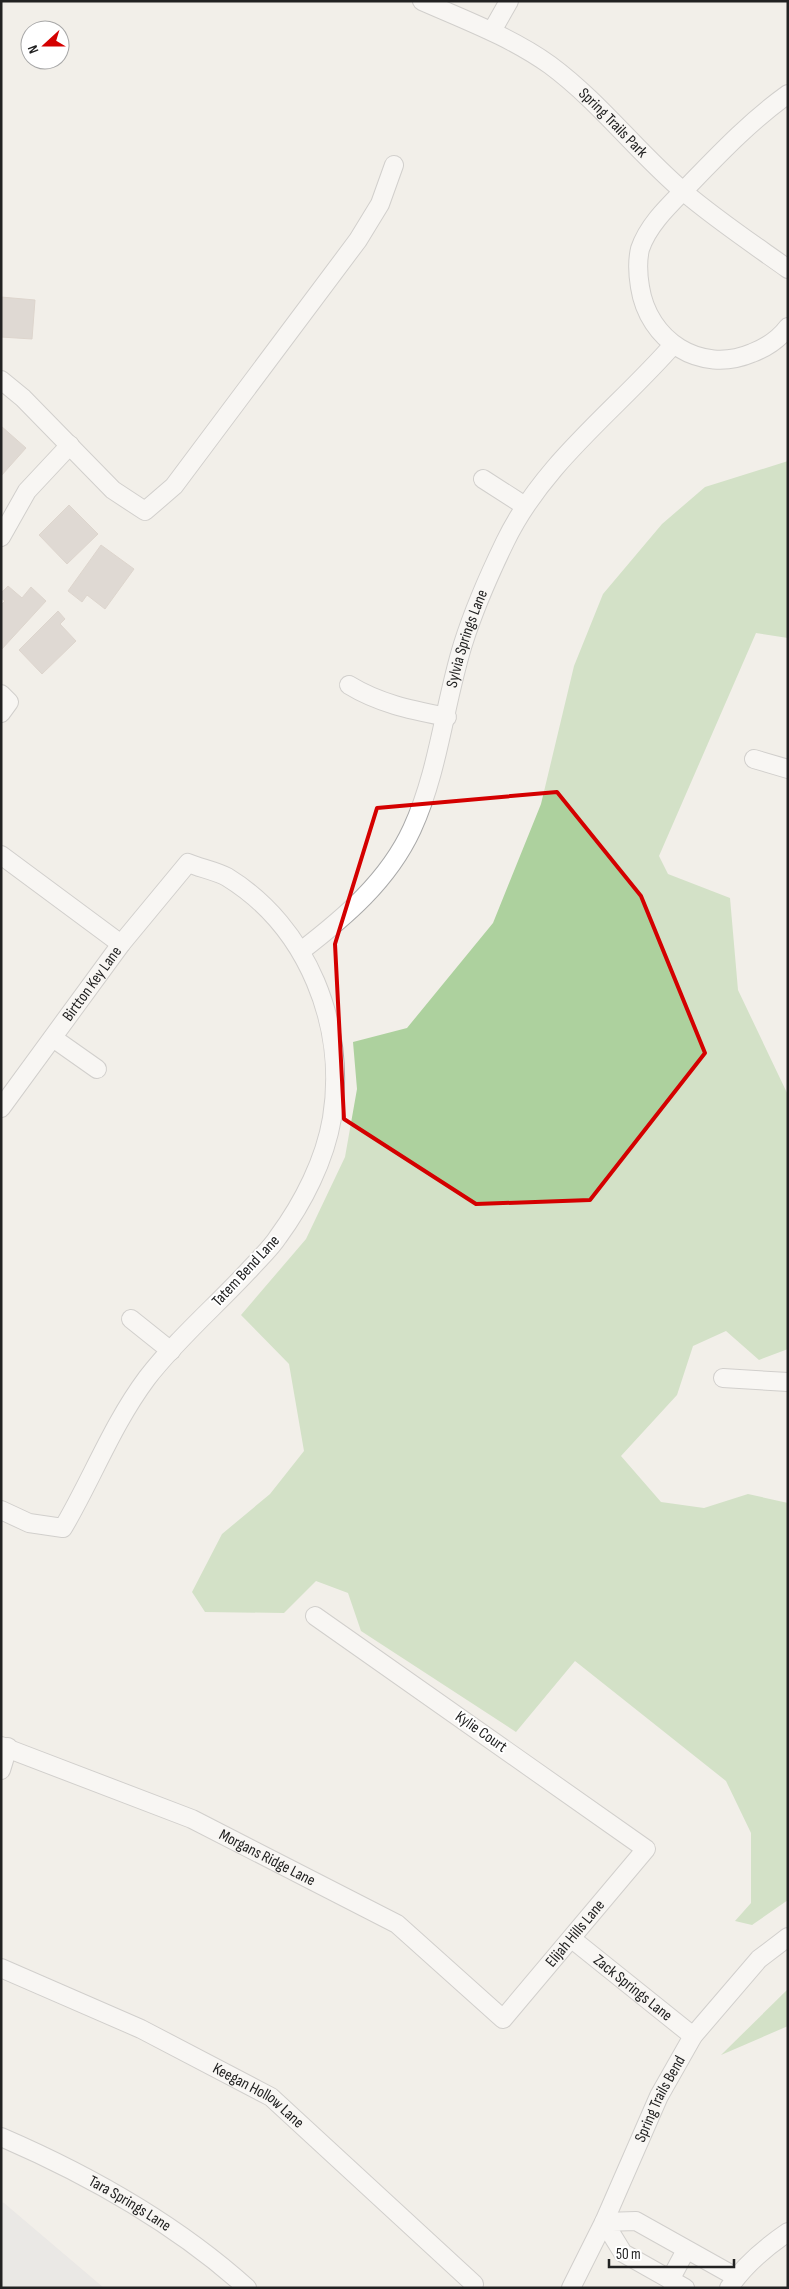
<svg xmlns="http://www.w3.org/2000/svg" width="789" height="2289" viewBox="0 0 789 2289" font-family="'Sofia Sans Condensed',sans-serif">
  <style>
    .residential { fill: #e0dfdf }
    .forest { fill: #add19e }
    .building { fill: #c7bfb8; stroke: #c4b6ab }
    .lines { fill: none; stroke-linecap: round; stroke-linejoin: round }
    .minor-casing { stroke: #a9a9a9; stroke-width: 20 }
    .minor { stroke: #fff; stroke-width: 18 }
    .marked { fill: none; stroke: #d40000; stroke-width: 4; stroke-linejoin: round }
    .labels { text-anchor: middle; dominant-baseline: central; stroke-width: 4; stroke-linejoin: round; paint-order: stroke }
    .street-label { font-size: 16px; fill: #222; stroke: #fff }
  </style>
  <rect width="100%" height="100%" fill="#f2efe9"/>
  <!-- residential -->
  <path class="residential" d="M1 2202 4 2203 104 2288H1Z"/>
  <!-- forest -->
  <g class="forest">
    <path d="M788 461V638L756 633 659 856 668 874 730 898 738 990 788 1095V1349L759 1360 726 1331 693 1346 677 1395 621 1456 661 1502 704 1508 748 1494 788 1503V1900L752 1925 735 1921 751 1903V1833L726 1781 575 1661 516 1732 361 1631 348 1593 316 1581 284 1613 205 1612 192 1592 222 1534 270 1494 304 1451 289 1364 241 1315 306 1239 345 1157 357 1089 353 1042 407 1028 493 923 541 804 574 666 603 594 662 524 705 487Z"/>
    <path d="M788 1989V2026L721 2055Z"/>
  </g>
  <!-- building -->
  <g class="building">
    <path d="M1 297 35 300 32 339 1 337Z"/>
    <path d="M1 426 26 448 1 476Z"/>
    <path d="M69 505 98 534 67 564 39 535Z"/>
    <path d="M101 545 134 569 105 609 87 595 82 602 68 591Z"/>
    <path d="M8 586 22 598 31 587 46 601 1 650V605L5 601 1 598V593Z"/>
    <path d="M58 611 65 619 60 624 76 641 42 674 19 650Z"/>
  </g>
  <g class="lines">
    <defs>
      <g id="minor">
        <path id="s1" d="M422 1C465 20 511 37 550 65 600 102 637 152 684 192 717 220 753 244 788 269"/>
        <path d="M492 31 509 1"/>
        <path d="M788 94C753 119 723 150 693 181 674 201 649 222 640 249 637 262 638 275 640 287 648 340 700 375 752 353 765 348 779 339 788 327"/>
        <path d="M1 380 23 398 113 490 145 511 174 486 358 240 380 204 394 165"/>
        <path d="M483 479 525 506"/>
        <path d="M1 537 27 491 70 445"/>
        <path d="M349 685C380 704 412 710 447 717"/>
        <path d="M1 694 9 702 1 713"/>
        <path d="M754 759 788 769"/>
        <path d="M1 855 121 944"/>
        <path id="s2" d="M301 951C345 917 388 881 412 829 439 770 444 705 463 644 474 609 489 575 505 542 543 463 616 410 673 345"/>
        <path d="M53 1038 97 1069"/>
        <path id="s3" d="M1 1108 121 944 188 863C200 868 216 871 227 877 308 927 347 1026 332 1118 325 1160 303 1203 278 1237 271 1248 260 1258 251 1268 217 1305 178 1338 147 1378 112 1425 92 1479 63 1528L29 1523 1 1510"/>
        <path d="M131 1319 171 1351"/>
        <path d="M723 1378 788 1382"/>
        <path id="s4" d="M1 1746 192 1819 397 1924 503 2019 646 1849 315 1616"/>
        <path d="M1 1770 8 1747"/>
        <path id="s5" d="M572 1939 693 2036"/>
        <path id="s6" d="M1 1968 141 2029 271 2097 474 2284"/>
        <path id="s7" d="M1 2137C89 2175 176 2224 247 2288"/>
        <path d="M670 2280 686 2250"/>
        <path id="s8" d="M571 2288 604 2222 659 2096 693 2036 759 1959 788 1937"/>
        <path d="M685 2288 623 2253 604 2222 636 2221 736 2277"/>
        <path d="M729 2288C744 2265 766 2247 788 2232"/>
      </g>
    </defs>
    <!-- minor casing -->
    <use href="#minor" class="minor-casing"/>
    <!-- minor -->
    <use href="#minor" class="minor"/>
  </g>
  <!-- marked area -->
  <path d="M0 0H789V2289H0ZM557 792 641 896 705 1053 590 1200 476 1204 344 1119 335 944 377 808Z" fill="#f2efe9" fill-opacity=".55" fill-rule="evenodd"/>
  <path class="marked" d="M557 792 641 896 705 1053 590 1200 476 1204 344 1119 335 944 377 808Z"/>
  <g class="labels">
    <!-- street labels -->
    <g class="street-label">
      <text stroke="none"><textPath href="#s1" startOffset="229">Spring Trails Park</textPath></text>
      <text stroke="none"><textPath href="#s2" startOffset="365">Sylvia Springs Lane</textPath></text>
      <text stroke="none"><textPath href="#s3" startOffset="154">Birtton Key Lane</textPath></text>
      <text transform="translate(246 1271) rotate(-47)">Tatem Bend Lane</text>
      <text transform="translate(481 1732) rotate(35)">Kylie Court</text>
      <text stroke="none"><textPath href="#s4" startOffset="289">Morgans Ridge Lane</textPath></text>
      <text stroke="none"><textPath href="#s4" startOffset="689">Elijah Hills Lane</textPath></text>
      <text stroke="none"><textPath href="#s5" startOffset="78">Zack Springs Lane</textPath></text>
      <text stroke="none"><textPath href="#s6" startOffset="288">Keegan Hollow Lane</textPath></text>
      <text stroke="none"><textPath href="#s8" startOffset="209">Spring Trails Bend</textPath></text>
      <text stroke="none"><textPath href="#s7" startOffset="145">Tara Springs Lane</textPath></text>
    </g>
  </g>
  <!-- border -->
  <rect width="789" height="2289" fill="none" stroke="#222222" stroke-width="5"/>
  <!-- north arrow -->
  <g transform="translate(45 45) rotate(249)"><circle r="24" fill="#ffffff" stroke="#a7a7a7"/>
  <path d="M0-4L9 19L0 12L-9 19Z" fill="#d40000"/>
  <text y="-8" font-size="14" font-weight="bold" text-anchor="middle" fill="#222222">N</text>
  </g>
  <!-- scale -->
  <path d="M609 2259v8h125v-8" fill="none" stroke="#222222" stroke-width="2.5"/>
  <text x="616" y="2259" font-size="15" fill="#222222" stroke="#ffffff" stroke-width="4" paint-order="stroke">50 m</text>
</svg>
